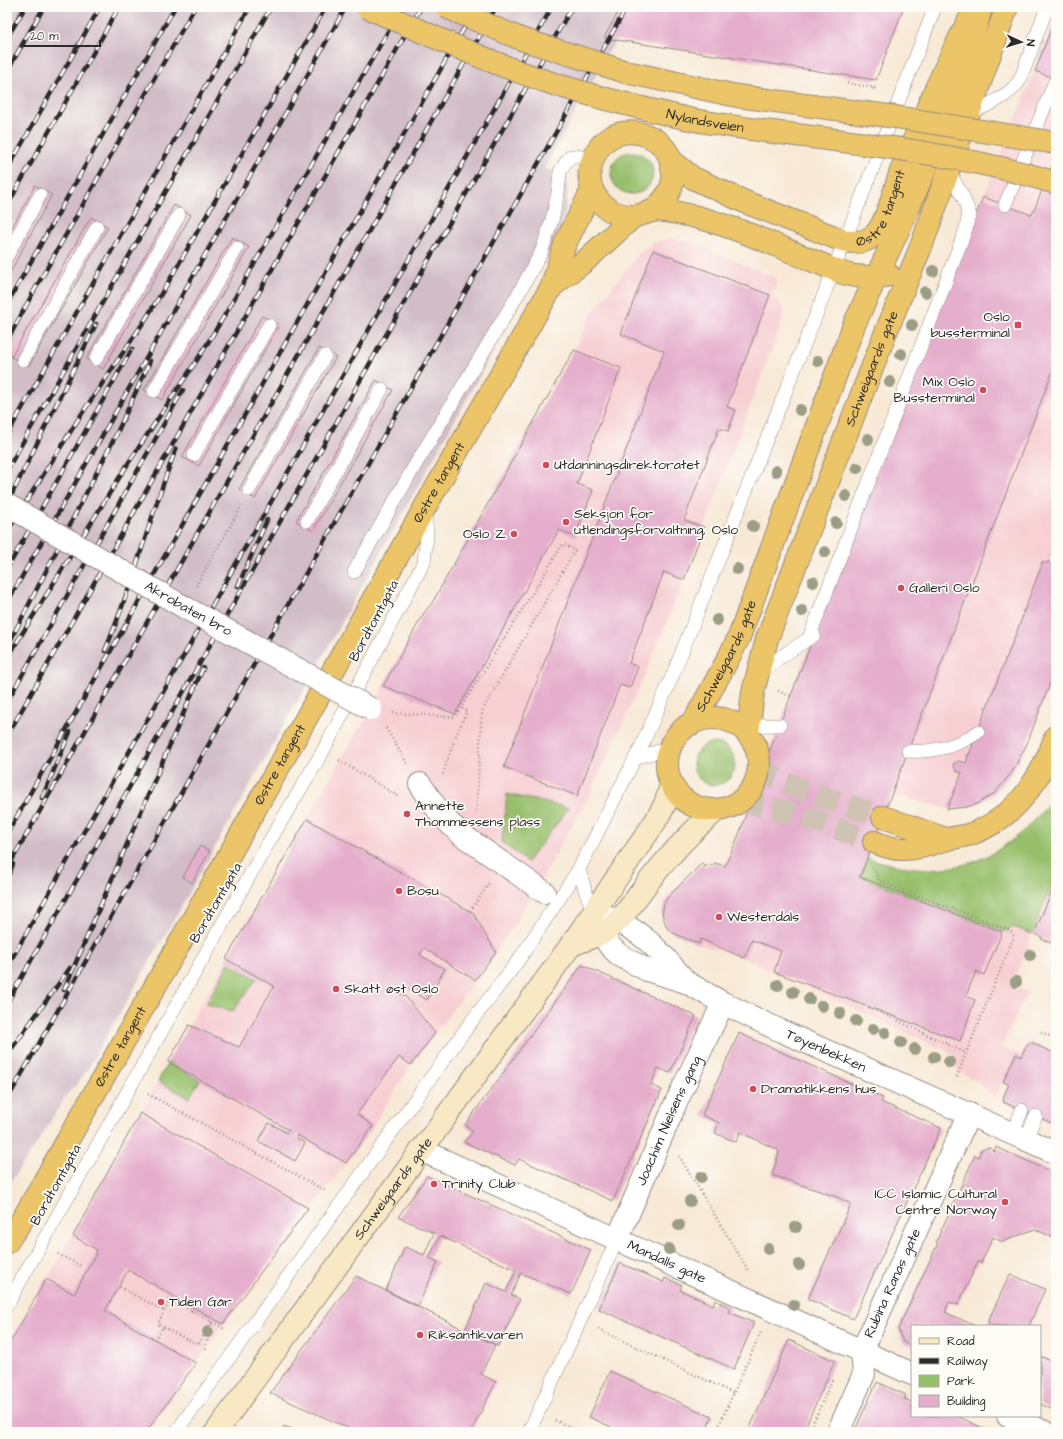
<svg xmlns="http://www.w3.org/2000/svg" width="1063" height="1439" viewBox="0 0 1063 1439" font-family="'Architects Daughter',sans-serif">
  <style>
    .built { fill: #f7cfd3 }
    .industrial { fill: #d2bdc7 }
    .green { fill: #98c06c; stroke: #62764c }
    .building { fill: #e5aecc }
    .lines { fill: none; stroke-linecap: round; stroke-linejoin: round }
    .highway-tunnel { stroke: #cfc3b4; stroke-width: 22; stroke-dasharray: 22 11; stroke-linecap: butt }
    .lane-casing { stroke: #928a80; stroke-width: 14 }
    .street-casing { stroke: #928a80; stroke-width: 24 }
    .secondary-casing { stroke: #928a80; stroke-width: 24 }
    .highway-casing { stroke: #928a80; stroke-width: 24 }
    .path { stroke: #928a80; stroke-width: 2.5; stroke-dasharray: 1 3; stroke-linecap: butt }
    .lane { stroke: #fff; stroke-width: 13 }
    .street { stroke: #fff; stroke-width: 22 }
    .secondary { stroke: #f8e8c3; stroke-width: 22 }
    .highway { stroke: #edc569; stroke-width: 22 }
    .rail-casing { stroke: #2b2b2b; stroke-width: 4.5 }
    .rail { stroke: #fdfcf7; stroke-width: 3; stroke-dasharray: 9; stroke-linecap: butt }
    .street-bridge-casing { stroke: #928a80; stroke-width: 24; stroke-linecap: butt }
    .highway-bridge-casing { stroke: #928a80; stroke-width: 24; stroke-linecap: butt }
    .path-bridge { stroke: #928a80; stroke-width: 2.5; stroke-dasharray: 1 3; stroke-linecap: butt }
    .street-bridge { stroke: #fff; stroke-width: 22 }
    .highway-bridge { stroke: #edc569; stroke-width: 22 }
    .tree { fill: #9c9d85 }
    .poi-dot { fill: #d1495b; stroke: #fdfcf7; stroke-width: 1.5 }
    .labels { text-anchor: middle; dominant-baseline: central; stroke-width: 3.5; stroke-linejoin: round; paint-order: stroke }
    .street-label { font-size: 14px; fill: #2b2b2b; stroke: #fdfcf7 }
    .poi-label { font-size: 14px; fill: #2b2b2b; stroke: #fdfcf7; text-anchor: start }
  </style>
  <rect width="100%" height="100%" fill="#fdfcf7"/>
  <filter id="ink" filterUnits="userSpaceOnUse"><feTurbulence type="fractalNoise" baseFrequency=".025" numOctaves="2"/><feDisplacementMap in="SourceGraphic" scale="8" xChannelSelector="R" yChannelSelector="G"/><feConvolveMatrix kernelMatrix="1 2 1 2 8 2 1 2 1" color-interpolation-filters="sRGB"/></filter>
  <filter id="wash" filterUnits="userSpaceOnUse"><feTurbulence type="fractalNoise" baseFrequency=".012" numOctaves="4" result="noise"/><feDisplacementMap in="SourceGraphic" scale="16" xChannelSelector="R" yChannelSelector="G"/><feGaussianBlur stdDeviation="0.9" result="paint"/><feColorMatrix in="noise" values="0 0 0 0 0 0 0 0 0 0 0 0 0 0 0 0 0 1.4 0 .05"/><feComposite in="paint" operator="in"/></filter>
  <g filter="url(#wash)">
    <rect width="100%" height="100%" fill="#f8e9d6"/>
    <!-- built -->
    <g class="built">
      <path d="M1056 16V668L1026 746 1018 762 1003 784 995 793 977 804 956 809H947L892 794 860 877 1032 934 1013 986 1028 992 1001 1047 1016 1054 995 1098 977 1081 958 1072 953 1054 744 958 699 944 667 928 662 914 664 904 668 897 702 863 705 867 709 864 711 866 715 863 725 866 738 837 763 768 973 223 1035 71Z"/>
      <path d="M670 238 690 242 778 279 771 295 779 302 784 310 780 327 684 580 647 670 587 800 537 887 496 952 411 1065 373 1126 346 1163 224 1324 196 1363 22 1432 7 1425V1348L94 1199 168 1062 340 761 371 709 424 613 432 603 574 350 592 313 640 252 654 242Z"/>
    </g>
    <!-- industrial -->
    <path class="industrial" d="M7 7H634L544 168 567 177V205L561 230 328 647 172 923 82 1078 67 1094 39 1140 7 1187Z"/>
    <!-- green -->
    <g class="green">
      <circle cx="632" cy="173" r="21"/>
      <circle cx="714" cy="764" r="21"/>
      <path d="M1056 793V876L1032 934 1013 927 1002 932 860 877 867 858C896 867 928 872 958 866 997 859 1034 826 1056 793Z"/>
      <path d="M507 794 569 808 527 862 502 842Z"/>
      <path d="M229 963 257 979 233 1011 206 1004Z"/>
      <path d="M168 1062 200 1080 189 1098 158 1081Z"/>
    </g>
    <g id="blocks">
      <!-- building -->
      <g class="building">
        <path d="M621 7H904L876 80 604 38Z"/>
        <path d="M1056 16V79L1035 71Z"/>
        <path d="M1056 156V362L860 877 1002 932 984 975 976 971 966 996 975 1000 960 1041 774 972 781 951 752 940 744 958 701 939 699 944 673 933 667 928 662 914 664 904 668 897 702 863 705 867 709 864 711 866 715 863 725 866 738 837 763 768 983 197 1032 215Z"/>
        <path d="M35 185 52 195 7 278V237Z"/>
        <path d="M174 205 191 215 103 369 86 359Z"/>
        <path d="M91 217 108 227 29 366 11 357Z"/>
        <path d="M232 237 249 247 162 400 144 390Z"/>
        <path d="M653 250 770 295 727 407 736 410 728 431 719 428 684 520 704 527 684 580 664 572 629 663 638 667 630 688 620 685 577 796 504 767 664 351 621 334Z"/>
        <path d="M262 316 279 325 199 466 182 457Z"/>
        <path d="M319 348 336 357 255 499 239 489Z"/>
        <path d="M574 350 621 368 577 484 593 490 575 537 559 530 455 714 383 686 424 613 432 603Z"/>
        <path d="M376 380 393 390 313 531 296 521Z"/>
        <path d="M1056 560V668L1026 746 1012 772 995 793 977 804 966 807 947 809 962 773 956 771 953 764 959 761 966 763 968 757 967 755H969L986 709 985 707H987L1005 661 1004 659H1006L1024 613 1022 611H1024L1042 565 1041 563H1045Z"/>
        <path d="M307 819 473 913 496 952 475 980 424 948 420 955 445 969 427 1000 403 986 398 993 405 996 435 1033 411 1065 399 1057 357 1114 373 1126 346 1163 297 1135 296 1138 305 1143 295 1161 258 1141 269 1123 287 1133 289 1130 168 1062 189 1025 239 1047 274 986 226 959Z"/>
        <path d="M200 846 210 851 192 883 183 877Z"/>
        <path d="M1056 881V945L1041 939 1042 937 1034 934Z"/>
        <path d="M582 965 696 1016 670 1073 658 1068 651 1085 662 1090 613 1201 519 1159 515 1165 464 1142 473 1131 465 1125Z"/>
        <path d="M739 1033 883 1098 881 1102 941 1128 853 1319 808 1299 851 1204 837 1197 772 1175 779 1153 778 1150 740 1132 736 1142 715 1133 719 1123 702 1115Z"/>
        <path d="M1030 1042 1056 1054V1125L1003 1102 1004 1099 1003 1098 1009 1084 1003 1082 1016 1054 1021 1057 1027 1044 1029 1045Z"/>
        <path d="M140 1113 308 1208 223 1324 128 1270 105 1311 196 1363 146 1432H22L7 1425V1348L46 1279 74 1294 97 1252H96L97 1250 73 1236Z"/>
        <path d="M996 1147 1056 1174V1239L1035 1229 1002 1242 993 1237 981 1263 978 1261 958 1305 949 1302 945 1312 975 1326H912V1346L903 1342 898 1329 938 1243 936 1242 975 1155 979 1157 980 1151 986 1148H991L994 1152Z"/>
        <path d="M427 1176 591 1250 571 1294 521 1273 511 1295 520 1299 498 1346 465 1330 486 1283 506 1292 516 1270 440 1236 429 1258 438 1262 418 1306 386 1290 405 1247 424 1255 434 1233 398 1217Z"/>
        <path d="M620 1263 663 1282 665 1278 682 1285 680 1290 713 1305 715 1300 731 1308 729 1312 754 1323 734 1369 599 1309Z"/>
        <path d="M1010 1274 1045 1289 1029 1326H994L989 1324 988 1321Z"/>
        <path d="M356 1276 495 1345 481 1374 496 1382 471 1432H357L270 1393Z"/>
        <path d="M789 1340 835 1361 803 1432H748Z"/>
        <path d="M1040 1356 1056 1363V1411L1040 1404Z"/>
        <path d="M610 1371 712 1417 705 1432H622L589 1417Z"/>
        <path d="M877 1382 906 1395 904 1399 912 1402V1416H957L991 1432H854Z"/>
        <path d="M284 1426 299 1432H281Z"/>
      </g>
    </g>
  </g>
  <g filter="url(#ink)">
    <use href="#blocks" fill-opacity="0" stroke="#928a80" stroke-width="1"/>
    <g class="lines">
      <!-- highway-tunnel -->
      <g class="highway-tunnel">
        <path d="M759 765 775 778 806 791 883 817"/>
        <path d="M741 802C787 808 830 826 874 842"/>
      </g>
      <defs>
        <g id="lane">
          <path d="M968 114C987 105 1010 97 1021 78L1047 7"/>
          <path d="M948 170 963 197 970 215"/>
          <path d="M1005 205 1056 79"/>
          <path d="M7 256 40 195"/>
          <path d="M96 359 179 215"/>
          <path d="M23 360 97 227"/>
          <path d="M154 391 237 248"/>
          <path d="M194 455 269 325"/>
          <path d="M249 490 325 356"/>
          <path d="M307 521 382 389"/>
          <path d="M1056 560V559"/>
          <path d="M354 572 414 467 520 291 541 253 552 220 558 193 560 172 566 162 571 156H577L592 161"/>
          <path d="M809 638 966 229 968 219 967 207"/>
          <path d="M758 672 814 635"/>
          <path d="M743 726 780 725"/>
          <path d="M908 751C931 753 959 746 978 732"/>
          <path d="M635 758 670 748"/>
          <path d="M579 869 586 893 594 912"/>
          <path d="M1012 1134 1022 1110"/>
          <path d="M1025 1140 1036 1116"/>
          <path d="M7 1305 263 852 323 751 424 562 427 535 425 510"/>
          <path d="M176 1432 471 1022 518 961 579 869 641 747 672 677 695 619 818 310 935 7"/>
          <path d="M529 1432 617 1240"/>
        </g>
        <g id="street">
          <path d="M420 784 442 816 462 835 544 892"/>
          <path d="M601 914C642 929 659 950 686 982"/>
          <path id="s1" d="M595 916 609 945 619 955 647 970 686 982 723 1003 779 1030 1056 1153"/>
          <path id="s2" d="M421 1150 912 1374"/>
          <path id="s3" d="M617 1240 675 1105 723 1003"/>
          <path d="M1008 1416 1045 1432"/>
          <path id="s4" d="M838 1432 864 1374 862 1351 969 1114"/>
        </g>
        <g id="secondary">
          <path d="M571 945C581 941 592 938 602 933 622 922 635 899 649 881 669 856 691 831 716 811"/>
          <path id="s5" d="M216 1432 571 945 655 822 665 804 671 785"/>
        </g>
        <g id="highway">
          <path id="s6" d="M672 161 693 178 745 202 839 239C853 244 868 244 878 231 888 218 895 188 901 171 922 120 943 69 969 20"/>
          <path d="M1036 177 1056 183"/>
          <path d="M654 210C663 201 671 193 673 180 674 176 673 172 672 168 670 139 635 124 611 137 599 144 592 157 590 169 586 195 608 217 633 216 642 216 650 210 659 210 682 213 704 218 726 226 757 236 786 250 816 262 827 266 839 273 850 275 859 277 880 278 889 275"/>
          <path d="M552 286 585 261 634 216"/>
          <circle cx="713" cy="764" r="46"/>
          <path id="s7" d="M693 723 728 659 739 637 854 325 908 209 943 127 971 48 981 7"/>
          <path id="s8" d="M748 734 753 692 767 639 884 337 922 244 1007 7"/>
          <path d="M883 817 946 839"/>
          <path d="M874 842C882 845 891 849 900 849 916 850 930 844 945 840 953 837 963 837 971 834 1017 817 1040 780 1056 736"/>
          <path id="s9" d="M7 1242 24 1217 178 946 424 509 552 286 565 244 592 190"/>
        </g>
      </defs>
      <!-- lane casing -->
      <use href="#lane" class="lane-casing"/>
      <!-- street casing -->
      <use href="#street" class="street-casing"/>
      <!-- secondary casing -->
      <use href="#secondary" class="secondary-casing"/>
      <!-- highway casing -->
      <use href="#highway" class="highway-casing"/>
      <!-- path -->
      <g class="path">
        <path d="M847 83 876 88 872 89"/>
        <path d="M778 691 791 696"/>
        <path d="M393 713 455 717 563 544 575 550 482 711 476 814"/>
        <path d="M386 728 408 765"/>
        <path d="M339 760 399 797"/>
        <path d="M443 774 453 743 467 711 461 708"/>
        <path d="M873 868 879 881 1011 931 1014 937 966 1053"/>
        <path d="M470 911 490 882"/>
        <path d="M869 1007 966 1053 956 1079"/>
        <path d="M1041 1032 1056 1039"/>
        <path d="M148 1094 326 1191"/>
        <path d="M679 1156 749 1272"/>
        <path d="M58 1254 81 1266"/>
        <path d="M120 1287 164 1311"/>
        <path d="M163 1327 158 1324 170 1299 192 1311"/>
        <path d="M598 1329 733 1393"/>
        <path d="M155 1340 163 1327 198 1345 212 1322 192 1311 194 1307"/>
        <path d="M205 1349 212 1322 226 1330"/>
        <path d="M555 1420 581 1432"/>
        <path d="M716 1432 761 1332"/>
        <path d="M809 1432 833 1378"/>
      </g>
      <!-- lane -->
      <use href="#lane" class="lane"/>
      <!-- street -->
      <use href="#street" class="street"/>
      <!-- secondary -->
      <use href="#secondary" class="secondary"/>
      <!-- highway -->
      <use href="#highway" class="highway"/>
      <defs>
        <g id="rail">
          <path d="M7 38 25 7"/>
          <path d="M7 71 44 7"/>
          <path d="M7 170 100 7"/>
          <path d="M7 206 119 7"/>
          <path d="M7 304 175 7"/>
          <path d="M7 341 34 291 195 7"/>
          <path d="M7 435 250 7"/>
          <path d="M7 470 271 7"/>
          <path d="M7 504 96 324"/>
          <path d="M7 532 81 415 145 320 169 281 326 7"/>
          <path d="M7 569 132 349"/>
          <path d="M238 586 267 520"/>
          <path d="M7 603 346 7"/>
          <path d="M7 647 116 435 150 361"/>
          <path d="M105 651C133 585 150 516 176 449"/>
          <path d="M7 658 129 462 201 354 226 313 402 7"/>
          <path d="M7 702 183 390"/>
          <path d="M7 736 421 7"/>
          <path d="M42 798 70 732"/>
          <path d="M7 834 476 7"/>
          <path d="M7 869 496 7"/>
          <path d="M7 879 13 864"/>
          <path d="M7 967 552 7"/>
          <path d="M64 990 203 668"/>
          <path d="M7 1003 572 7"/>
          <path d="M7 1055 70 968"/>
          <path d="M7 1100 627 7"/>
        </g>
      </defs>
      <!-- rail casing -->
      <use href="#rail" class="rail-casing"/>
      <!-- rail -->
      <use href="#rail" class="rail"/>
      <defs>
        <g id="street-bridge">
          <path id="s10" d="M7 505 184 607 371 709"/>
        </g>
        <g id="highway-bridge">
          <path id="s11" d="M367 7C429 35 490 63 554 84 599 98 644 109 689 119 735 128 781 133 827 139 898 148 968 158 1036 177"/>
          <path d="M446 7 521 39 626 72 737 96 896 117 1056 143"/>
        </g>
      </defs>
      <!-- street-bridge casing -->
      <use href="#street-bridge" class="street-bridge-casing"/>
      <!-- highway-bridge casing -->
      <use href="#highway-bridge" class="highway-bridge-casing"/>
      <!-- path-bridge -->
      <path class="path-bridge" d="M196 586 243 503"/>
      <!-- street-bridge -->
      <use href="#street-bridge" class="street-bridge"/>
      <!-- highway-bridge -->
      <use href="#highway-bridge" class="highway-bridge"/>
    </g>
    <!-- trees -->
    <g class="tree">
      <circle cx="933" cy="271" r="6"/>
      <circle cx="925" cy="292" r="6"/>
      <circle cx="912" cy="325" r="6"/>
      <circle cx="901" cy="354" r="6"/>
      <circle cx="818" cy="361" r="6"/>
      <circle cx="890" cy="382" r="6"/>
      <circle cx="800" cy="410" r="6"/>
      <circle cx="868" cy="439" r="6"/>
      <circle cx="857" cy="468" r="6"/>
      <circle cx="776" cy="471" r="6"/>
      <circle cx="846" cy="496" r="6"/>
      <circle cx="836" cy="523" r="6"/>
      <circle cx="753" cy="526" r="6"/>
      <circle cx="825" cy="552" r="6"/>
      <circle cx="737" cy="569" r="6"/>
      <circle cx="813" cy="582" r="6"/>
      <circle cx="802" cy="611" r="6"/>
      <circle cx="717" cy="620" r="6"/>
      <circle cx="1030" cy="955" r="6"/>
      <circle cx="1016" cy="982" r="6"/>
      <circle cx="778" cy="985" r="6"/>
      <circle cx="793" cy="992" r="6"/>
      <circle cx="809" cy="999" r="6"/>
      <circle cx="822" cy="1006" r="6"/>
      <circle cx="840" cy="1013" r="6"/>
      <circle cx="856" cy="1021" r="6"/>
      <circle cx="873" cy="1029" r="6"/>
      <circle cx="885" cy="1033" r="6"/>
      <circle cx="901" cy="1042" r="6"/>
      <circle cx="915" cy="1049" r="6"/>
      <circle cx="934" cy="1057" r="6"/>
      <circle cx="949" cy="1062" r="6"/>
      <circle cx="701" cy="1177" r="6"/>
      <circle cx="690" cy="1201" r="6"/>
      <circle cx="679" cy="1225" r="6"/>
      <circle cx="796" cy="1227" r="6"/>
      <circle cx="669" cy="1249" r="6"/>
      <circle cx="768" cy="1249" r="6"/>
      <circle cx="799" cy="1265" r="6"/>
      <circle cx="794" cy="1305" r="6"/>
      <circle cx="208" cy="1332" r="6"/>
    </g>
  </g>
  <!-- markers -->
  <g class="poi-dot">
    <rect x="1014" y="321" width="8" height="8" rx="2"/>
    <circle cx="983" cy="390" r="4"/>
    <circle cx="546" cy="465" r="4"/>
    <circle cx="566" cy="522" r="4"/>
    <circle cx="514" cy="534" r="4"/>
    <circle cx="901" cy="588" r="4"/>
    <circle cx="407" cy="814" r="4"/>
    <circle cx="399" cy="891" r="4"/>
    <circle cx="719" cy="917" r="4"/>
    <circle cx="336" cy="989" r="4"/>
    <circle cx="753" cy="1089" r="4"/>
    <circle cx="434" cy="1184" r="4"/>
    <circle cx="1005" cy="1202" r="4"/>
    <circle cx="161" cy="1302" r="4"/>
    <circle cx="420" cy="1335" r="4"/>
  </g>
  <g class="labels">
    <!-- street labels -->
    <g class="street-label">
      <text stroke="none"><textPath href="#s11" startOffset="358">Nylandsveien</textPath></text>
      <text stroke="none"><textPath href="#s6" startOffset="248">Østre tangent</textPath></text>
      <text stroke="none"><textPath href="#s8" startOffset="387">Schweigaards gate</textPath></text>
      <text stroke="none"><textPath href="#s9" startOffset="874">Østre tangent</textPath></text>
      <text stroke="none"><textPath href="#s10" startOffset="209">Akrobaten bro</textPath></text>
      <text transform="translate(374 621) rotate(-62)">Bordtomtgata</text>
      <text stroke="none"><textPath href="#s7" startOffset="75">Schweigaards gate</textPath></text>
      <text stroke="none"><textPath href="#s9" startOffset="550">Østre tangent</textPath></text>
      <text transform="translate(216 903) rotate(-60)">Bordtomtgata</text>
      <text stroke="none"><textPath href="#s9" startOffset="226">Østre tangent</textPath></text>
      <text stroke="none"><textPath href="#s1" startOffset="275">Tøyenbekken</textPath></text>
      <text stroke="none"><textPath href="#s3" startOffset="130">Joachim Nielsens gang</textPath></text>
      <text transform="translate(56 1185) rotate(-61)">Bordtomtgata</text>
      <text stroke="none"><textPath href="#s5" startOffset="301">Schweigaards gate</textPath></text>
      <text stroke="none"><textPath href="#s2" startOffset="270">Mandalls gate</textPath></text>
      <text stroke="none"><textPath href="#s4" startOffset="161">Rubina Ranas gate</textPath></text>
    </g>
    <!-- poi labels -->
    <g class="poi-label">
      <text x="1010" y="317" text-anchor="end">Oslo<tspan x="1010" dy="16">bussterminal</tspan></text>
      <text x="975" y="382" text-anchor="end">Mix Oslo<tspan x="975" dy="16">Bussterminal</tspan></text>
      <text x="554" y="465">Utdanningsdirektoratet</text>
      <text x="574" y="514">Seksjon for<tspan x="574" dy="16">utlendingsforvaltning, Oslo</tspan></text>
      <text x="506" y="534" text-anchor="end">Oslo Z</text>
      <text x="909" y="588">Galleri Oslo</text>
      <text x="415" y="806">Annette<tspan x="415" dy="16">Thommessens plass</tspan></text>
      <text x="407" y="891">Bosu</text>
      <text x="727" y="917">Westerdals</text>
      <text x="344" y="989">Skatt øst Oslo</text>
      <text x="761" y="1089">Dramatikkens hus</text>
      <text x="442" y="1184">Trinity Club</text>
      <text x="997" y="1194" text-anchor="end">ICC Islamic Cultural<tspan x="997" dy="16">Centre Norway</tspan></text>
      <text x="169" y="1302">Tiden Går</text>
      <text x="428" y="1335">Riksantikvaren</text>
    </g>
  </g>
  <!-- margin -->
  <rect width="1063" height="1439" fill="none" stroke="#fdfcf7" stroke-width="24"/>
  <!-- legend -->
  <rect x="911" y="1325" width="130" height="92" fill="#fdfcf7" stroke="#a9a8a5"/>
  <rect x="919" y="1338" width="20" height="6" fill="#f8e8c3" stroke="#a9a8a5"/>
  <text x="947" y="1345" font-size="12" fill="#2b2b2b">Road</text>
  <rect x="919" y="1358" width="20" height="6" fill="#2b2b2b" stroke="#a9a8a5"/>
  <text x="947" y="1365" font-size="12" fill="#2b2b2b">Railway</text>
  <rect x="919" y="1375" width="20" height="12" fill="#98c06c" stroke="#a9a8a5"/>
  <text x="947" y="1385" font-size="12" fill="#2b2b2b">Park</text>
  <rect x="919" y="1395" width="20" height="12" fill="#e5aecc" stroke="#a9a8a5"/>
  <text x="947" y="1405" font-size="12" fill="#2b2b2b">Building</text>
  <!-- north arrow -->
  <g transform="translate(1021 42) rotate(94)" stroke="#fdfcf7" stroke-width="3" paint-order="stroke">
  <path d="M0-3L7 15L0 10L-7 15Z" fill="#2b2b2b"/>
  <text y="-6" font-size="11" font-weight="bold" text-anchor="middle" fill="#2b2b2b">N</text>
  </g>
  <!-- scale -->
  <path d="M24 40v6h76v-6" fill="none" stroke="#2b2b2b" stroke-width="2"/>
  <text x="30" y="40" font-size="12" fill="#2b2b2b" stroke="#fdfcf7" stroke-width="3" paint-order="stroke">20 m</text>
</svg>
